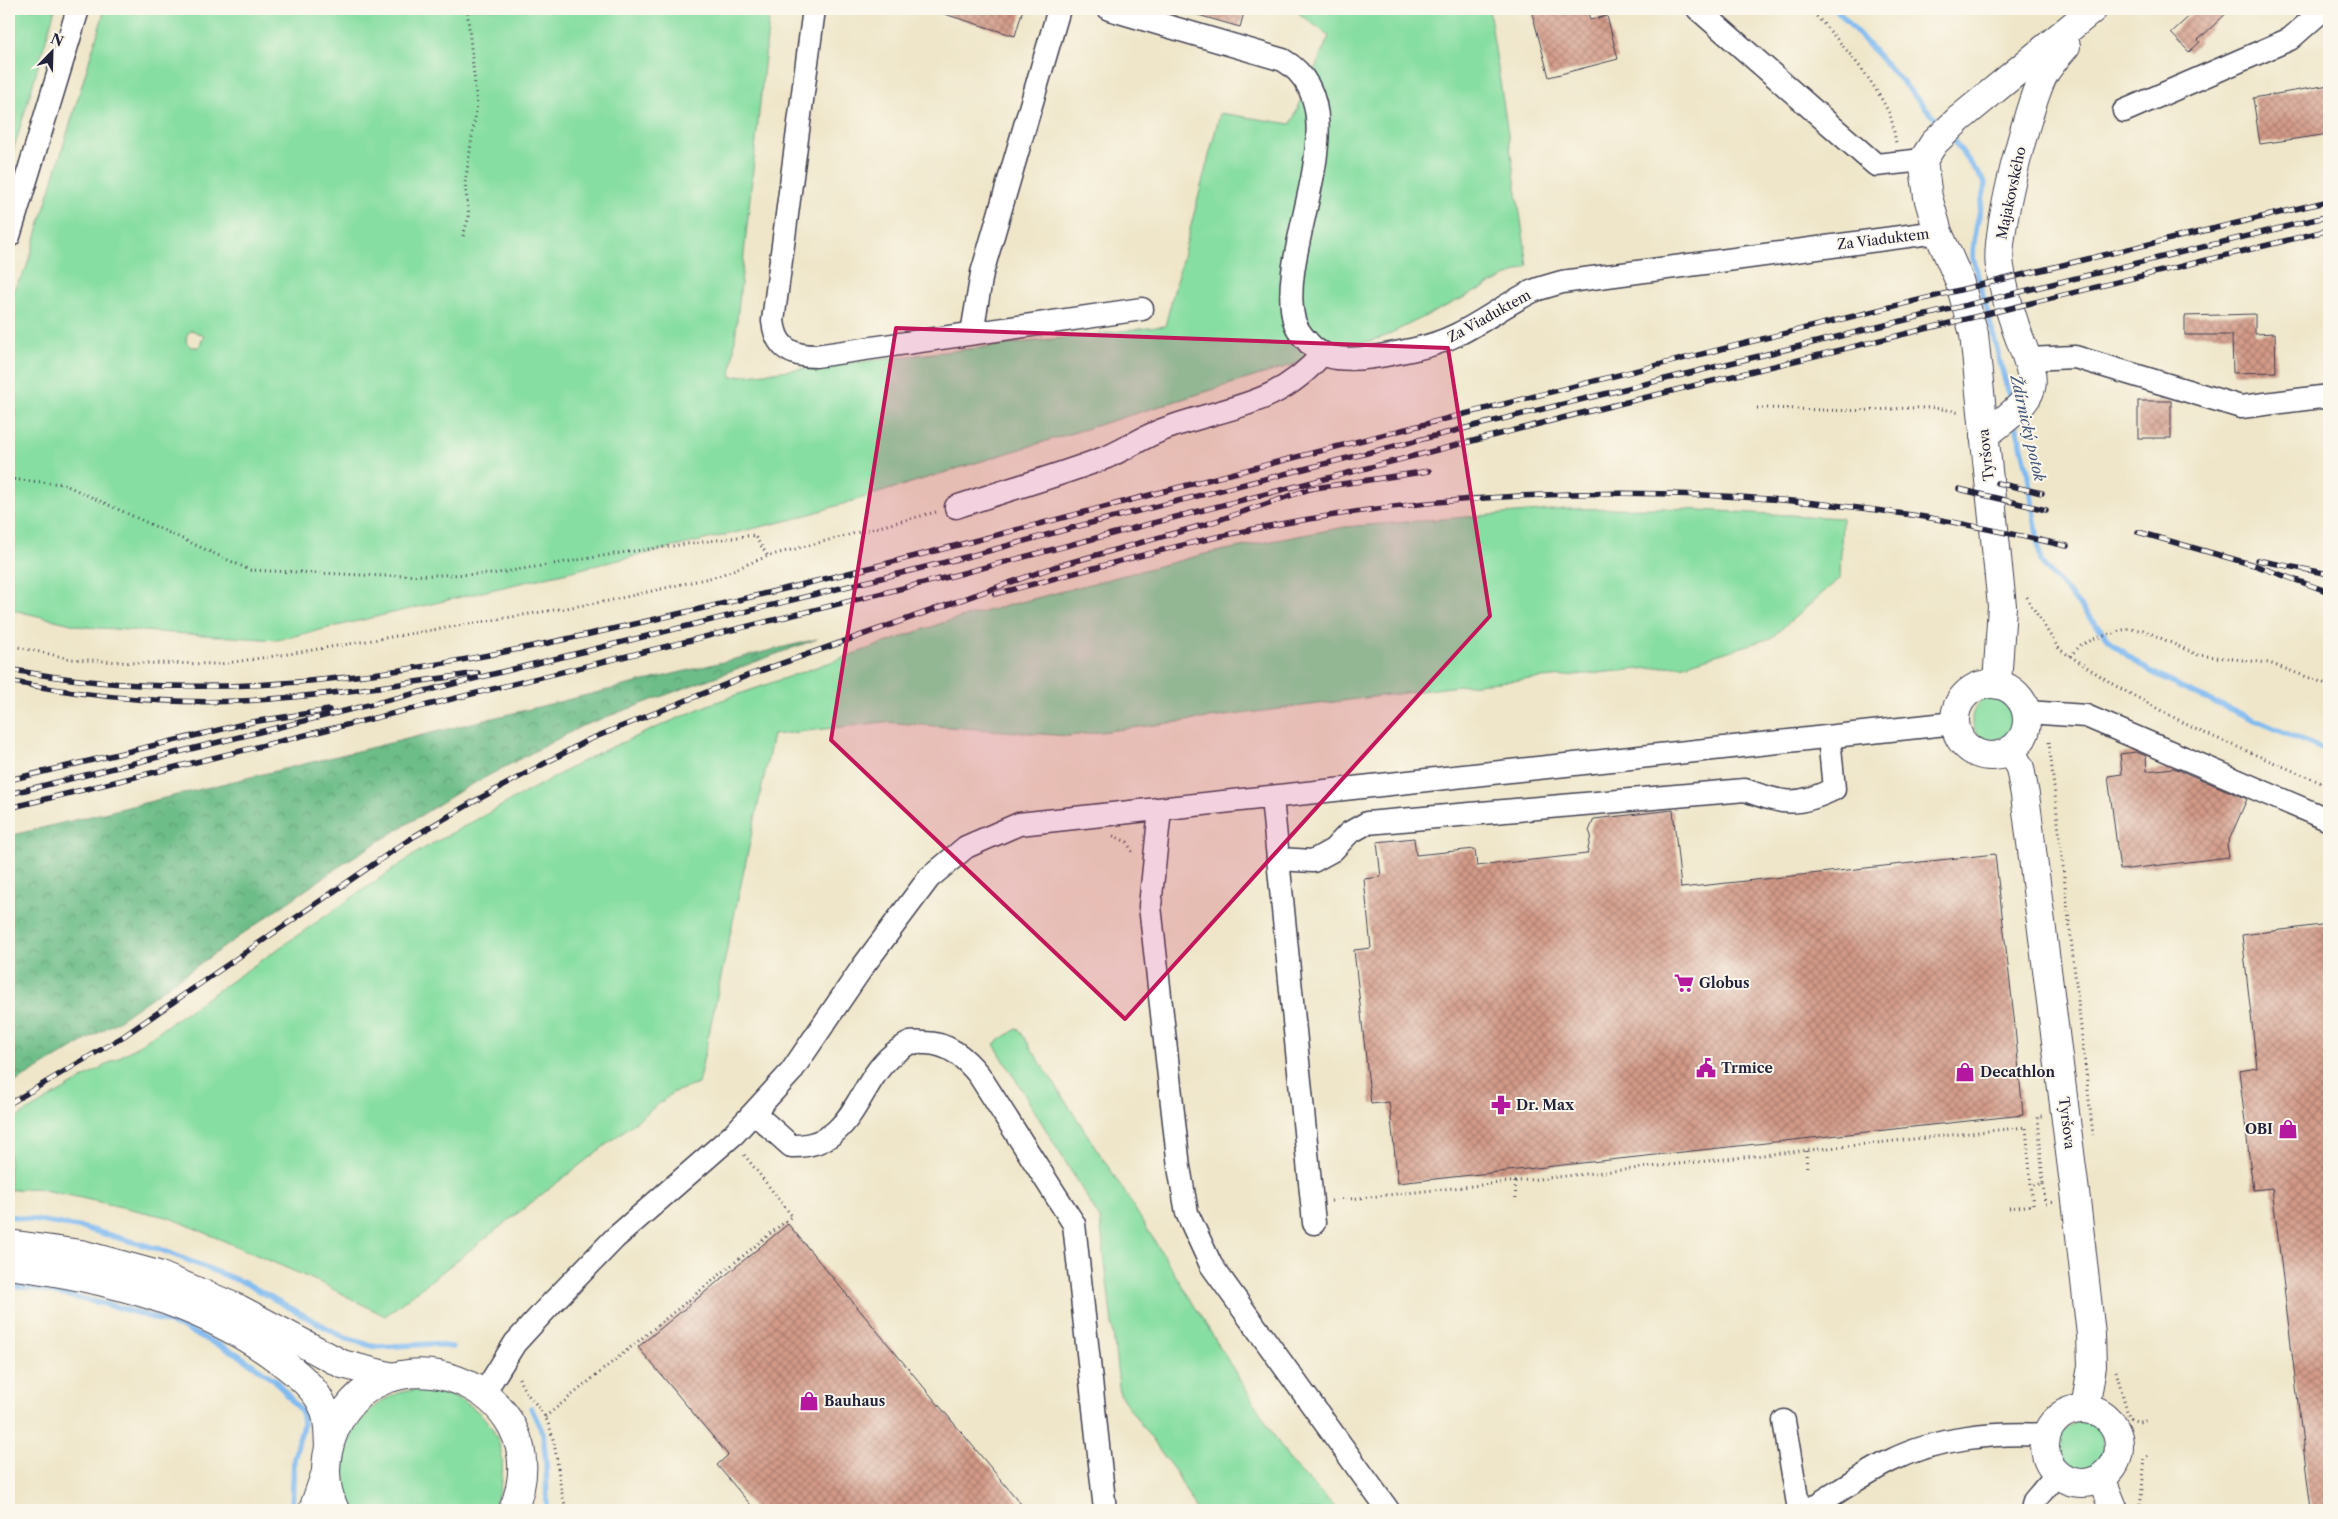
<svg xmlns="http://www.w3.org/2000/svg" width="2338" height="1519" viewBox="0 0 2338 1519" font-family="'Libre Caslon Text',serif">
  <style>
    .green { fill: #87dea2; stroke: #54806e; fill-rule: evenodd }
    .forest { fill: url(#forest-crowns); stroke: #487062 }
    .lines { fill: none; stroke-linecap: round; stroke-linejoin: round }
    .stream { stroke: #7fbaf1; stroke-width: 5.5 }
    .building { fill: url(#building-cross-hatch) }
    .minor-casing { stroke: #413f50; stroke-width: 25 }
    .major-casing { stroke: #413f50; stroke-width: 30 }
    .highway-casing { stroke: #413f50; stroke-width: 30 }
    .path { stroke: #413f50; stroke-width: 3; stroke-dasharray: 1 4; stroke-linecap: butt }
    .minor { stroke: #fff; stroke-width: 22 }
    .major { stroke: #fff; stroke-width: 28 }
    .highway { stroke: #fff; stroke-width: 28 }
    .rail-casing { stroke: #22223b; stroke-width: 5.5 }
    .rail { stroke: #fbf7ec; stroke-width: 4; stroke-dasharray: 11; stroke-linecap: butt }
    .marked { fill: #c2185b; fill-opacity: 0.2; stroke: #c2185b; stroke-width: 4; stroke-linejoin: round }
    .labels { text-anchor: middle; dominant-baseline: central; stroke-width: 4; stroke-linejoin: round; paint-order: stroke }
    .street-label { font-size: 14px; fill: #22223b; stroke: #fbf7ec }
    .poi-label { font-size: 14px; font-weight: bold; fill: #22223b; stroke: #fbf7ec; text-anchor: start }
    .water-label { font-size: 15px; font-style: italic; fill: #43577b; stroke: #fbf7ec }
  </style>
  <defs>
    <pattern id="forest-crowns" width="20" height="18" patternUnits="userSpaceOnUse" patternTransform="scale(1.25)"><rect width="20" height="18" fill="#6dbd88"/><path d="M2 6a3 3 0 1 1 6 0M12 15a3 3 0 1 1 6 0" fill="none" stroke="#599970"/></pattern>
    <pattern id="building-cross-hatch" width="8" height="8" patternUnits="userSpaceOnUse" patternTransform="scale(1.25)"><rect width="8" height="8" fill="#d39a87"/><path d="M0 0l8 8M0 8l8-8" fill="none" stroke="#ab7d70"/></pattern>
  </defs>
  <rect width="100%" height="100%" fill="#fbf7ec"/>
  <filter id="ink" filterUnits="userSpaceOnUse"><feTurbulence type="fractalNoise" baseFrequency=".02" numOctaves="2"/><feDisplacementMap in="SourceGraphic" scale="10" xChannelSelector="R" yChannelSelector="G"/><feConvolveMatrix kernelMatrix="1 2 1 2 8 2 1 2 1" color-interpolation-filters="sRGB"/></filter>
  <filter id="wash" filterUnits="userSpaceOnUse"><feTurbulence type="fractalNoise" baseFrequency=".0096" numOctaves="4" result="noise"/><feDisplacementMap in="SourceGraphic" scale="20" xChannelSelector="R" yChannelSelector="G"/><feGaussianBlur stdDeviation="1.12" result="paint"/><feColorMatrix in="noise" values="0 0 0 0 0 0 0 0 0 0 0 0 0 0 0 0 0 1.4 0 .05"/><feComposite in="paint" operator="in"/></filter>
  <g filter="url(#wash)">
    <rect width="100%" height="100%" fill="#efe6c9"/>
    <!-- green -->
    <g class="green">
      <path d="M9 9H55L9 165Z"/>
      <path d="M105 9H770L731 377 1165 326 1220 113 1291 124 1329 36 1293 9H1489L1528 266 1383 337 794 519 277 640 84 627 9 609V297L26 269ZM192 330 204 336 199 347H191L186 342 187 334Z"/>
      <path d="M1664 508 1842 518 1840 578 1771 638 1684 665 1466 685 1069 736 884 722 773 735 698 1084 674 1092 385 1316 321 1283 171 1218 36 1188 9 1190V1122L133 1049 421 850 596 754 708 705 945 622 1205 554 1345 527 1565 509Z"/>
      <circle cx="1993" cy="719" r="21"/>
      <path d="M1018 1028 1122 1188 1291 1463 1338 1510H1196L1177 1474 1120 1395 1100 1219 994 1044Z"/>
      <path d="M430 1389C492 1402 519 1452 492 1510H356C330 1470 348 1415 392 1396 404 1390 417 1390 430 1389Z"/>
      <circle cx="2081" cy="1446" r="24"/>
    </g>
    <!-- forest -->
    <path class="forest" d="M817 639 582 726 465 788 347 861 115 1023 9 1086V836Z"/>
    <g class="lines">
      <!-- stream -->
      <g class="stream">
        <path d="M1836 9 1942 126"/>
        <path d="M1951 137 1985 183C1982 210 1973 230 1973 257L2011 404"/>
        <path d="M2015 421 2027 468 2041 562 2115 646 2143 667 2181 688 2329 752"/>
        <path d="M9 1216 84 1228 162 1250 247 1284 345 1338 376 1347 431 1344 452 1347"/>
        <path d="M9 1286 34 1288 118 1307 179 1326 237 1354 275 1380 303 1414V1425L294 1459 292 1510"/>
        <path d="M531 1408 543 1433 546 1463 547 1510"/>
      </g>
    </g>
    <g id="blocks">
      <!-- building -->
      <g class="building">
        <path d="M938 9H1023L1015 36 938 12Z"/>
        <path d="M1191 9H1245L1240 27 1191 13Z"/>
        <path d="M1531 9H1587L1590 20 1607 16 1618 59 1549 77Z"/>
        <path d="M2197 9H2231L2198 40 2200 42 2189 52 2171 33Z"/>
        <path d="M2329 85V134L2260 144 2253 98Z"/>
        <path d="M2255 314V334L2275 333 2276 372 2233 373 2232 335H2185V316Z"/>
        <rect x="2138" y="401" width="33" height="37"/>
        <path d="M2136 752 2146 756 2147 771 2174 768 2247 799 2227 845 2229 857 2120 870 2108 776 2122 774 2120 754Z"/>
        <path d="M1673 810 1681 888 1995 854 2014 1017 2023 1115 1398 1183 1389 1102 1371 1104 1354 950 1371 948 1364 879 1381 877 1377 842 1414 838 1416 855 1475 849 1477 866 1587 854 1591 835 1589 831 1594 819Z"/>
        <path d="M2329 924V1510H2311L2272 1188 2253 1190 2239 1071 2257 1068 2242 935Z"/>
        <path d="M788 1224 1026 1510H755L717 1465 728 1455 638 1347Z"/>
      </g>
    </g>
  </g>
  <g filter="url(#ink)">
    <use href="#blocks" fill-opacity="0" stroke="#413f50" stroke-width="1"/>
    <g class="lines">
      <defs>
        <g id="minor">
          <path d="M814 9 773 321C776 348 791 356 816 356L1142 309"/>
          <path d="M1109 9 1283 60C1364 107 1275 248 1294 320 1296 328 1302 336 1308 342 1314 350 1326 357 1337 358 1363 361 1390 354 1415 349 1464 339 1490 312 1533 291 1542 287 1552 285 1562 282L1938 232"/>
          <path d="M1698 9 1876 165 1923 160"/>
          <path d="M2124 111 2290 39 2324 9"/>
          <path d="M9 236 78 9"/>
          <path d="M972 333 982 273 1059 9"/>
          <path d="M2027 359 2075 357 2241 407 2329 396"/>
          <path d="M956 507C1006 490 1058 476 1107 457 1126 449 1143 437 1162 430 1224 406 1276 409 1323 353"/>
          <path d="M2027 712 2086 716 2329 820"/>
          <path d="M1272 798 1314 1223"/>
          <path d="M1160 809 1150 906 1179 1167 1187 1213 1211 1265 1388 1510"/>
          <path d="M1278 859 1313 861 1333 850 1349 833 1367 823 1745 790C1783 804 1797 807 1834 789L1829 737"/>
          <path d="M754 1113 791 1146C858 1148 856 1077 900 1049 903 1047 907 1044 910 1043 914 1042 921 1043 925 1043 949 1043 965 1058 979 1075L1074 1224 1105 1510"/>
          <path d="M484 1393 515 1343 549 1306 615 1238 734 1134 791 1072 864 965 929 878 966 847 1019 824 1955 723"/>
          <path d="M1784 1421 1799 1510"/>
          <path d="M1808 1510C1835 1494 1862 1475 1890 1461 1936 1438 1995 1432 2046 1435"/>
          <path d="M2032 1510 2034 1501 2057 1474"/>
        </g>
        <g id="major">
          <path d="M1984 436C1999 423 2026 407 2031 388 2036 371 2018 339 2014 322 2008 305 2003 286 2000 267 1994 236 2028 106 2043 76 2049 65 2058 55 2066 46"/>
          <path d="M1997 684 2002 606 1974 334 1959 280 1938 232 1928 197 1923 160 1934 143 1959 119 2093 9"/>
          <circle cx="1991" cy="720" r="36"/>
          <path d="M2010 750 2020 768 2025 795 2076 1200 2091 1335 2092 1366 2085 1409"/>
          <path d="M9 1244 81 1254 158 1275 239 1309 342 1364 393 1377"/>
          <path d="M9 1265C103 1277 201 1301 279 1360 294 1371 312 1385 321 1402 329 1416 328 1432 329 1447"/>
          <circle cx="2082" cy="1446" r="37"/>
          <path d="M2101 1478 2114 1510"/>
          <path d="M335 1510C324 1488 324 1463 331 1440 372 1314 566 1383 513 1510"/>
        </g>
        <path id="highway" d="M313 1510 326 1472"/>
      </defs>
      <!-- minor casing -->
      <use href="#minor" class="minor-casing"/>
      <!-- major casing -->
      <use href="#major" class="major-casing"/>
      <!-- highway casing -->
      <use href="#highway" class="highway-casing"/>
      <!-- path -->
      <g class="path">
        <path d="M1810 9C1839 41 1870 74 1889 113 1893 122 1894 133 1896 143"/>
        <path d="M463 236 469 216 465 184 477 104 467 9"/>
        <path d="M1757 408C1796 408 1835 412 1873 410 1903 409 1931 404 1960 413"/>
        <path d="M9 479 63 484 250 570 384 576 492 574 627 552 754 535 768 556"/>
        <path d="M2026 597 2059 649 2116 686 2195 729 2329 786"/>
        <path d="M9 645 71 659 137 663 220 664 282 655 608 601 718 576 768 556 936 512"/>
        <path d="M2070 656 2081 645 2094 639 2126 629 2143 630 2198 655 2269 663 2329 685"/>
        <path d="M2049 742 2093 1135"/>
        <path d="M1113 836 1127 842 1133 854"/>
        <path d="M1806 1151 1807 1170"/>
        <path d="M1515 1182 1516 1201"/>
        <path d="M2043 1184 2045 1203 2055 1202"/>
        <path d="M1331 1201 2026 1127 2031 1185 2043 1184 2038 1116H2043"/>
        <path d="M2009 1208 2033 1205 2031 1185"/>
        <path d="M2116 1371 2129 1418 2139 1422 2146 1421"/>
        <path d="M519 1378C524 1396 541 1405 548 1423 559 1450 557 1486 567 1510"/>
        <path d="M545 1417 792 1216 742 1152"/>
        <path d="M2140 1510 2145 1458 2151 1455"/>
      </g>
      <!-- minor -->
      <use href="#minor" class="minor"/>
      <!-- major -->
      <use href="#major" class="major"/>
      <!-- highway -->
      <use href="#highway" class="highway"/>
      <defs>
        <g id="rail">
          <path d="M1997 483 2042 493"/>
          <path d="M1308 489 1429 471"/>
          <path d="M1959 489 2046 510"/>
          <path d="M2138 532 2254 565 2329 592"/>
          <path d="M2257 560 2329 574"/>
          <path d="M995 594C1097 568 1199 537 1303 520 1504 486 1710 485 1912 515 1964 523 2016 535 2067 546"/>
          <path d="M9 669C234 714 463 664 682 613 853 574 1023 528 1192 484 1570 386 1949 291 2329 201"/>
          <path d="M9 681C83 696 164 704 240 701 320 697 399 684 478 673"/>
          <path d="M9 780 252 722 329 710"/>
          <path d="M9 794 970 556 1079 526 1478 425 2329 216"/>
          <path d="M9 808 948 577 1176 517 1578 414 2329 230"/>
          <path d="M9 1104 124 1036 413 837 473 802 588 740 749 675 1054 567 1207 524 1313 488"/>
        </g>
      </defs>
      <!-- rail casing -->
      <use href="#rail" class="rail-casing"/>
      <!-- rail -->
      <use href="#rail" class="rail"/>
    </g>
  </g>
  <!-- marked area -->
  <path class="marked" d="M896 328 1448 348 1490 616 1125 1019 831 740Z"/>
  <!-- icons -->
  <defs>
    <symbol id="supermarket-bare" viewBox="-9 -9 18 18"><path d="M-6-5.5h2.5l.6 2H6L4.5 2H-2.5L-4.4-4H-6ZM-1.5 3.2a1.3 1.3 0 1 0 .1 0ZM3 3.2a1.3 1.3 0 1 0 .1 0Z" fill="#b5179e" stroke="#fbf7ec" stroke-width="2.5" paint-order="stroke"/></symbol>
    <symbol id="civic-bare" viewBox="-9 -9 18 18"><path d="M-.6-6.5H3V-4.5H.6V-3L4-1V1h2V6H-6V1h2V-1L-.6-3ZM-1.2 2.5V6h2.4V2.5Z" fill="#b5179e" stroke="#fbf7ec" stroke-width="2.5" paint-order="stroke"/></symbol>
    <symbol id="shop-bare" viewBox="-9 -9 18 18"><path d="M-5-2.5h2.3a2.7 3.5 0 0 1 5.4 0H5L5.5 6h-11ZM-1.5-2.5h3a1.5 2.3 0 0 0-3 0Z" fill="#b5179e" stroke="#fbf7ec" stroke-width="2.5" paint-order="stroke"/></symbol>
    <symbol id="pharmacy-bare" viewBox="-9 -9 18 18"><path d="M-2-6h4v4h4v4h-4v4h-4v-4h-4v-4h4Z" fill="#b5179e" stroke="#fbf7ec" stroke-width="2.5" paint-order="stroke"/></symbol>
  </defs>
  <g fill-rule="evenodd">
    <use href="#supermarket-bare" x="1670" y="969" width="28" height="28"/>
    <use href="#civic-bare" x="1692" y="1054" width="28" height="28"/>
    <use href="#shop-bare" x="1951" y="1058" width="28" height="28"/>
    <use href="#pharmacy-bare" x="1487" y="1091" width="28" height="28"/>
    <use href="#shop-bare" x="2274" y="1115" width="28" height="28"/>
    <use href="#shop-bare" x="795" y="1387" width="28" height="28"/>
  </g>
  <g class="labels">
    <!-- street labels -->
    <g class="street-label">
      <text transform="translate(2011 193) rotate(-78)">Majakovského</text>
      <text transform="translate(1883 239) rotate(-7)">Za Viaduktem</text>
      <text transform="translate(1489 316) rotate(-29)">Za Viaduktem</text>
      <text transform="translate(1986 455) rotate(-96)">Tyršova</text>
      <text transform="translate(2067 1123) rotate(83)">Tyršova</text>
    </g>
    <!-- poi labels -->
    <g class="poi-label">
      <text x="1699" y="983">Globus</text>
      <text x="1721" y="1068">Trmice</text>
      <text x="1980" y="1072">Decathlon</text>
      <text x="1516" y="1105">Dr. Max</text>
      <text x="2273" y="1129" text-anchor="end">OBI</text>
      <text x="824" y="1401">Bauhaus</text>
    </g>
    <!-- water labels -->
    <g class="water-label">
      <text transform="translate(2028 428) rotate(77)">Ždírnický potok</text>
    </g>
  </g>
  <!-- margin -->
  <rect width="2338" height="1519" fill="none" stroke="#fbf7ec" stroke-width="30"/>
  <!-- north arrow -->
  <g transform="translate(52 52) rotate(23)" stroke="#fbf7ec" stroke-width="4" paint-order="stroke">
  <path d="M0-4L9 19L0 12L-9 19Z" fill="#22223b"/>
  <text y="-8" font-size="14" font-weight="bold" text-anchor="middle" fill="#22223b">N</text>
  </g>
</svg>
